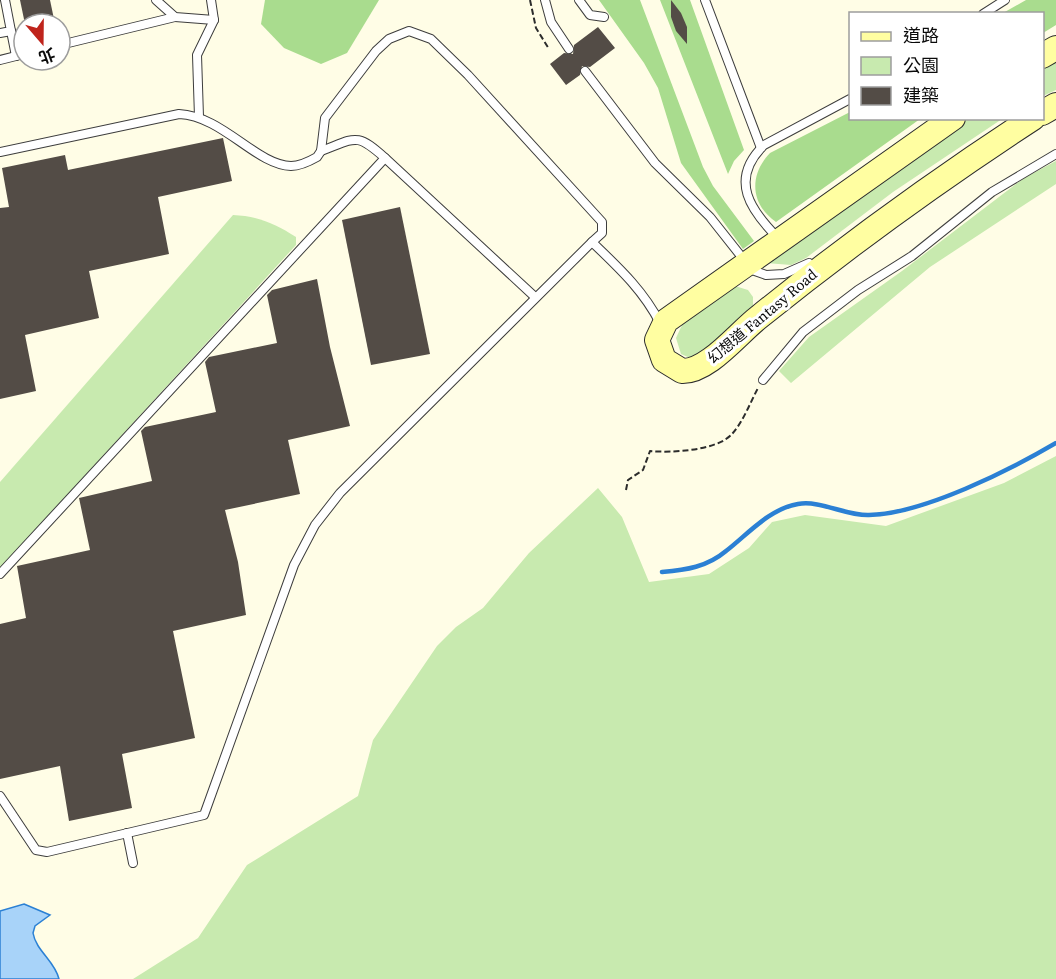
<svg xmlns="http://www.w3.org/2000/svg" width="1056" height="979" viewBox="0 0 1056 979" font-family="'Source Serif 4','Noto Sans TC',serif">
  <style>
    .green { fill: #c8eaaf }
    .forest { fill: #a9dc8e }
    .water { fill: #a8d3f9; stroke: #2b80d4; stroke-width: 1.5 }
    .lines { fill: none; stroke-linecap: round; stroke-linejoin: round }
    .stream { stroke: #2b80d4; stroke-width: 4.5 }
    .building { fill: #534c46 }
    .lane-casing { stroke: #3d3d3d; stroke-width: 10 }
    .secondary-casing { stroke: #2c2c2c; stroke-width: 26 }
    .path { stroke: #2c2c2c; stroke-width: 2; stroke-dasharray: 6 3; stroke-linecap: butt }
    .lane { stroke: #fff; stroke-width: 8 }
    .secondary { stroke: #fffea1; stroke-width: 24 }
    .labels { text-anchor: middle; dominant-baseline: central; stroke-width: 6; stroke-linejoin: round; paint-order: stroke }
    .street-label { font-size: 15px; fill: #0a0a0a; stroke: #fff }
  </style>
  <rect width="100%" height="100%" fill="#fffde6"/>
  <!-- green -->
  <g class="green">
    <path d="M1056 58V90L1043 96 1042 66Z"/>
    <path d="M968 119H1002L893 192 806 258 791 265 766 263Z"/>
    <path d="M1056 161V184L930 267 791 383 779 371 809 337 902 271 1024 178Z"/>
    <path d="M233 215C258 216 275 224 296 237V245L0 568V482Z"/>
    <path d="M735 286 748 290 753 297V307L699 356 690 358 681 354 676 338 683 323Z"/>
    <path d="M1056 456V979H133L198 938 247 865 358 796 373 740 437 646 456 627 483 608 529 553 598 488 622 517 649 582 709 574 749 548 772 522 805 515 886 526 1004 483Z"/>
  </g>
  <!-- forest -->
  <g class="forest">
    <path d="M265 0H379L347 53 321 64 284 48 261 24Z"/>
    <path d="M599 0H640L703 167 713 186 754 241 743 249 681 163 658 88 644 63Z"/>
    <path d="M660 0H690L744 150 734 161 728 174Z"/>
    <path d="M1026 0H1056V25L1043 33 1042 14 1003 13Z"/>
    <path d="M850 112V118L920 119 776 222C750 204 749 175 770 153Z"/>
  </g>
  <!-- water -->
  <path class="water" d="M24 904 50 915 35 926 33 933C36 951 55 961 59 979H0V911Z"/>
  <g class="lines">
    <!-- stream -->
    <path class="stream" d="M662 572C686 570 707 567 726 551 748 534 769 509 798 504 821 500 846 516 869 515 923 514 1010 470 1056 443"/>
  </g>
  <!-- building -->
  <g class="building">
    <path d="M20 0H50L55 24H25Z"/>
    <path d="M671 0 681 13 687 27V44L676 31 671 17Z"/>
    <path d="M598 27 615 48 590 67 582 66 580 75 566 85 550 64 564 53 573 54 574 45Z"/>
    <path d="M223 138 232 181 158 197 169 254 89 271 99 318 25 335 36 391 0 399V208L9 207 2 168 65 155 68 170Z"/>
    <path d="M400 207 430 354 371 365 342 220Z"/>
    <path d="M317 279 330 347 350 426 288 440 300 494 225 510 238 562 246 615 173 631 195 738 122 754 132 808 69 821 60 766 0 779V624L26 618 17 566 90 550 79 498 152 481 141 431 145 427 216 412 205 362 209 357 277 343 267 295 272 290Z"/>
  </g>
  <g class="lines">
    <defs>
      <g id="lane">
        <path d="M156 0 175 17 214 20"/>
        <path d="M545 0 551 22 569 49"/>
        <path d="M579 0 590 15 604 17"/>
        <path d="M705 0 761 148"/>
        <path d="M983 14 1005 0"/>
        <path d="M11 31 16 56"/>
        <path d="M0 33 11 31 5 0"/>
        <path d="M60 45 175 17"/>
        <path d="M0 60 24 54"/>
        <path d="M585 71 655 163 710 217 752 270 766 275 784 274 809 263"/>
        <path d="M199 117 197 55 214 20 211 0"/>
        <path d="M321 151C356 138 356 132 385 158"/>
        <path d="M0 152 179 114C223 116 256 165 291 166 300 166 310 161 317 157L321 151 325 118 376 51 389 39 409 31 431 39 468 75 602 222V233L592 242C619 268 643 290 660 323"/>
        <path d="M779 239C751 211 728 180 764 145L850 99"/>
        <path d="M763 380 803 332 858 290 912 256 992 192 1056 154"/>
        <path d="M0 574 385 158 535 297"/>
        <path d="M0 796 36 850 47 852 204 815 294 565 315 525 340 493 592 242"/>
        <path d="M127 833 133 863"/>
      </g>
      <g id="secondary">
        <path d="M1042 56 1056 48"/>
        <path d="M1042 113 1056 105"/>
        <path d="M953 118 666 321 657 340 664 360 682 371C708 372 738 333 759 317 847 246 938 180 1033 118"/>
      </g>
    </defs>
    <!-- lane casing -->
    <use href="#lane" class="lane-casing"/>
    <!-- secondary casing -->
    <use href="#secondary" class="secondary-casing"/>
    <!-- path -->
    <g class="path">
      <path d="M530 0 536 28 549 49"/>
      <path d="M626 490 628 480 643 470 650 451C670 453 717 451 732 434 743 422 750 403 758 388"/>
    </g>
    <!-- lane -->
    <use href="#lane" class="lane"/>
    <!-- secondary -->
    <use href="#secondary" class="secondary"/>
  </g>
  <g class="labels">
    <!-- street labels -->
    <g class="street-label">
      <text transform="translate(762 316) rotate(-40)">幻想道 Fantasy Road</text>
    </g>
  </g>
  <!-- legend -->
  <rect x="849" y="12" width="195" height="108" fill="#ffffff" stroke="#9d9d9d" stroke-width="1.5"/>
  <rect x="861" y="32" width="30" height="9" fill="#fffea1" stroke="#9d9d9d" stroke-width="1.5"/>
  <text x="903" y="42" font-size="18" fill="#0a0a0a">道路</text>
  <rect x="861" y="57" width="30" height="18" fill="#c8eaaf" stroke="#9d9d9d" stroke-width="1.5"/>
  <text x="903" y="72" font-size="18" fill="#0a0a0a">公園</text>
  <rect x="861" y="87" width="30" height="18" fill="#534c46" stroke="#9d9d9d" stroke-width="1.5"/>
  <text x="903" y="102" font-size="18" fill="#0a0a0a">建築</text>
  <!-- north arrow -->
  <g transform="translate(42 42) rotate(160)"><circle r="28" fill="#ffffff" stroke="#9d9d9d" stroke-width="1.5"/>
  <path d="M0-4.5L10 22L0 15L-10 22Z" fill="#bf241c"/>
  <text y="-9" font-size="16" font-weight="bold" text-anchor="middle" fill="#0a0a0a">北</text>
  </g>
</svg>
